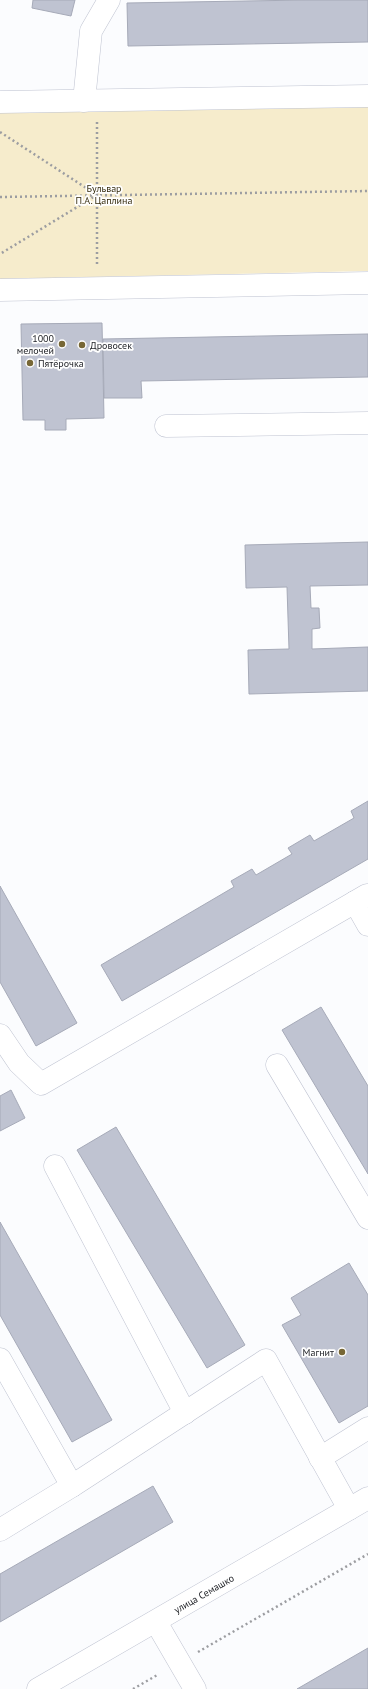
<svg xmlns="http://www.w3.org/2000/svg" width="368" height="1689" viewBox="0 0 368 1689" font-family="'PT Sans',sans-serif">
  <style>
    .green { fill: #f6eccc }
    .building { fill: #bfc3d1; stroke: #a6aab8 }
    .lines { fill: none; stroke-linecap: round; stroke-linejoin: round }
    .minor-casing { stroke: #bfc3d1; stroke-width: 23 }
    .path { stroke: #9c9da1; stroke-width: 2.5; stroke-dasharray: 2 3; stroke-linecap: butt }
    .minor { stroke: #fff; stroke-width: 22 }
    .poi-dot { fill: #776735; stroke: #fff; stroke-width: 1.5 }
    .labels { text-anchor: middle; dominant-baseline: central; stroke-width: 3.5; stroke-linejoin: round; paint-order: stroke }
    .park-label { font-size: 10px; fill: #362c0e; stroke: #fff }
    .poi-label { font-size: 10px; fill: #1c1e23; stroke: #fff; text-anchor: end }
    .street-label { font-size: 10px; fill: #1c1e23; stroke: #fff }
  </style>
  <rect width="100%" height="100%" fill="#fbfcfe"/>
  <!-- green -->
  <path class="green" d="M368 107V271L0 279V112Z"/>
  <!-- building -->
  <g class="building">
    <path d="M33 0H75L71 16 32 8Z"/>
    <path d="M305 0H368V42L128 46 127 3Z"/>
    <path d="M102 323 104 418 66 419V430H45V420H23L21 324Z"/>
    <path d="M368 334V377L141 381 142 398H104L103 339Z"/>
    <path d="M368 542V585L310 586 311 608H319L320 628 312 629V649L368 647V691L249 694 248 650 289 649 287 587 246 588 245 545Z"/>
    <path d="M368 801V859L122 1001 101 965 234 887 231 881 252 869 256 875 292 854 288 848 310 835 314 841 354 818 351 811Z"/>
    <path d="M0 886 77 1023 36 1046 0 982Z"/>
    <path d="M321 1007 368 1086V1174L282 1030Z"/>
    <path d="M11 1090 25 1118 0 1131V1096Z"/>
    <path d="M116 1127 245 1345 207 1368 77 1150Z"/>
    <path d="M0 1222 112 1420 72 1442 0 1315Z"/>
    <path d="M349 1263 368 1295V1406L339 1423 282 1325 301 1315 291 1298Z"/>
    <path d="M153 1486 173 1522 0 1622V1574Z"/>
    <path d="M368 1648V1689H297Z"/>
  </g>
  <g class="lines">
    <defs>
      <g id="minor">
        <path d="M84 101 91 31 109 0"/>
        <path d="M0 102 368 96"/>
        <path d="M0 290 368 283"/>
        <path d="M166 426 368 423"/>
        <path d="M367 895 355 902 368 925"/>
        <path d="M0 1035 19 1063 41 1084 355 902"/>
        <path d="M277 1065 368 1218"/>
        <path d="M55 1166 185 1413"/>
        <path d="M0 1359 72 1486"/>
        <path d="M320 1458 368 1428"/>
        <path d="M0 1530 72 1486 266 1360 349 1509"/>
        <path d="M156 1622 195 1689"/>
        <path d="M38 1689 368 1498"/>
      </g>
    </defs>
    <!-- minor casing -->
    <use href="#minor" class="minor-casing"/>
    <!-- path -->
    <g class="path">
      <path d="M97 122V265"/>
      <path d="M0 132 97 195 0 254"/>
      <path d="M0 197 368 191"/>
      <path d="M198 1652 368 1554"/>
      <path d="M133 1689 159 1674"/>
    </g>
    <!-- minor -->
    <use href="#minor" class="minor"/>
  </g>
  <!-- markers -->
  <g class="poi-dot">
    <circle cx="62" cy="344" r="4"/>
    <circle cx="82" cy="345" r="4"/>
    <circle cx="30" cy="363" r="4"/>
    <circle cx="342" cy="1352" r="4"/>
  </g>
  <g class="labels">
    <!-- park labels -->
    <g class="park-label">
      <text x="104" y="188">Бульвар<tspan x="104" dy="12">П.А. Цаплина</tspan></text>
    </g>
    <!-- poi labels -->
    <g class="poi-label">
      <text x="54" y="338">1000<tspan x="54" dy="12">мелочей</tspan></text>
      <text x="90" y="345" text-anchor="start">Дровосек</text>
      <text x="38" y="363" text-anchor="start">Пятёрочка</text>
      <text x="334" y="1352">Магнит</text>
    </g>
    <!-- street labels -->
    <g class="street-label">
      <text transform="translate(204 1594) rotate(-30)">улица Семашко</text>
    </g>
  </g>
</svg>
